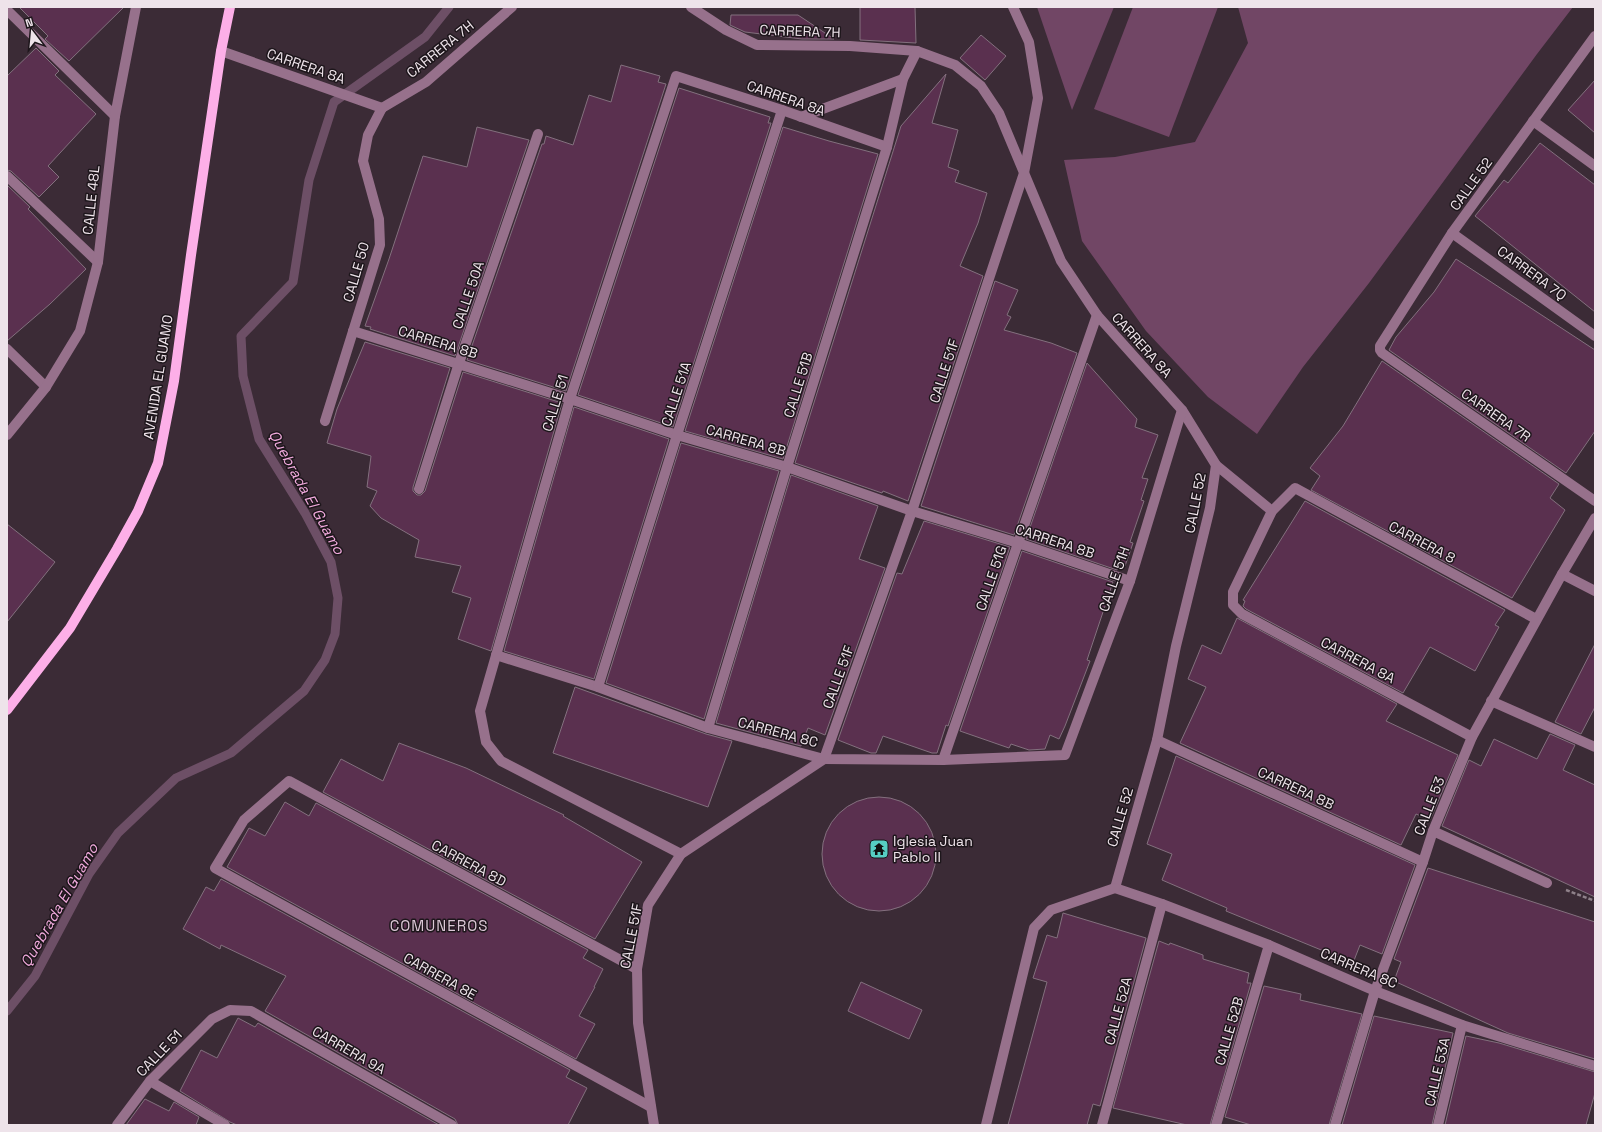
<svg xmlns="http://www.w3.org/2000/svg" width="1602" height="1132" viewBox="0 0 1602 1132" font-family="'Space Grotesk',sans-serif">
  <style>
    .green { fill: #714665 }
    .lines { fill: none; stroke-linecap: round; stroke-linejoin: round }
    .stream { stroke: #6d4f66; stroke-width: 9 }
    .building { fill: #5a304f; stroke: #83707e }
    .path { stroke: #8f818a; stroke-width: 2.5; stroke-dasharray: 4 2; stroke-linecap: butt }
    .minor { stroke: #97718c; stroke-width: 10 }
    .major { stroke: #fdafe8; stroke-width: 10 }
    .labels { text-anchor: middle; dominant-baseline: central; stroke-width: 3; stroke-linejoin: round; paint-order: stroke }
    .street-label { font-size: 14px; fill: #eee3ea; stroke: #1d161b }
    .poi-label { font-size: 14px; fill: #eee3ea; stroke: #1d161b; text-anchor: start }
    .water-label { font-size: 15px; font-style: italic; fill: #f1aadd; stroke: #1d161b }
    .neighbourhood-label { font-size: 15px; letter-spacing: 1px; fill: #dcc7d6; stroke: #1d161b }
  </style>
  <rect width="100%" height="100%" fill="#3b2b36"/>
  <!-- green -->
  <g class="green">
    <path d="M1037 7H1114L1072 110Z"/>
    <path d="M1133 7H1218L1169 137 1094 109Z"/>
    <path d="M1238 7H1573L1537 54 1369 283 1303 367 1257 434 1208 397 1146 331 1082 241 1064 160 1115 157 1195 142 1248 43Z"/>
  </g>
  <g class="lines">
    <!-- stream -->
    <path class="stream" d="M7 1011 35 976 89 874 118 833 176 778 231 753 304 691 325 660 335 634 338 598 331 562 305 513 259 439 243 376 241 336 293 282 309 180 334 102 425 37 449 7"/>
  </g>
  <!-- building -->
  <g class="building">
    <path d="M19 7H124L69 61 45 39 48 36Z"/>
    <path d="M860 7H915L916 43 860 40Z"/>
    <path d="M731 15H798L834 39H802L745 32 730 25Z"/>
    <path d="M981 35 1006 56 985 80 960 58Z"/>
    <path d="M36 48 59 71 55 75 96 114 48 166 59 177 39 197 11 171 7 170V76Z"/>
    <path d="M621 65 660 76 658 82 666 84 566 391 467 360 542 144H544L546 136 573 145 589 95 611 102Z"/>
    <path d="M946 74 932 123 958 130 948 167 959 171 955 182 987 193 978 223 960 266 983 276 908 501 883 491 882 493 795 463 901 126Z"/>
    <path d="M1595 80V133L1568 110Z"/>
    <path d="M679 88 770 117 768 123H771L673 427 578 395Z"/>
    <path d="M477 127 529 140 455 356 370 329 371 327 365 326 389 259 423 156 467 167Z"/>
    <path d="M783 127 829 141 878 154 783 459 685 431Z"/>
    <path d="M1540 143 1595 185V312L1475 216 1504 180 1508 183Z"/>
    <path d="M7 185 30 207 28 209 86 269 50 304 7 341Z"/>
    <path d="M1456 259 1595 350V431L1566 473 1389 350 1396 337 1434 292Z"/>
    <path d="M995 281 1018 290 1007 315 1011 317 1004 330 1051 343 1077 353 1014 535 921 506Z"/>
    <path d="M365 342 450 368 413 487V491L417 495H421L425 491 463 372 562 403 491 651 458 639 471 598 452 592 461 566 415 557 419 540 381 518 370 506 377 491 367 487 371 456 327 443 337 409Z"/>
    <path d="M1382 361 1559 484 1550 498 1565 510 1512 598 1311 490 1320 476 1310 468 1343 426Z"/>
    <path d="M1087 363 1137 419 1135 427 1158 435 1142 478 1148 479 1141 500 1144 501 1130 542 1133 543 1125 566 1119 564 1117 570 1026 539Z"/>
    <path d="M574 407 669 439 594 679 504 651Z"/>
    <path d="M681 443 779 471 704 719 606 683Z"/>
    <path d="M791 475 878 506 859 559 885 568 825 735 808 728 801 746 716 723Z"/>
    <path d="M1305 501 1505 610 1495 625 1499 627 1475 671 1430 647 1403 693 1246 609 1243 606 1245 601 1243 600Z"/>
    <path d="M924 521 1010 547 948 726 946 725 937 753H932L883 736 876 753H871L838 740 897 573 902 574Z"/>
    <path d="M7 524 55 562 7 622Z"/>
    <path d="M1022 551 1113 582 1087 660 1090 661 1065 726 1059 739 1050 735 1045 749 1029 750 1011 744 1009 748 960 731Z"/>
    <path d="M1237 618 1397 704 1386 721 1458 755 1430 820 1416 814 1401 845 1180 743 1206 687 1188 679 1202 645 1221 654Z"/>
    <path d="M1595 644V707L1581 734 1555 722Z"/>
    <path d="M575 687 706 734 732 741 708 807 553 753Z"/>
    <path d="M1550 734 1575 745 1563 770 1595 785V897L1442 826 1469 760 1481 766 1494 739 1537 759Z"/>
    <path d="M399 743 466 768 564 815 563 816 642 862 595 939 323 792 341 759 383 781Z"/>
    <path d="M1176 756 1415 865 1382 954 1360 945 1353 963 1226 911 1227 908 1162 880 1172 854 1147 844Z"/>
    <circle cx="879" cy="854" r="57"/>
    <path d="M285 802 309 816 316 803 588 950 583 958 603 969 594 987H595L579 1016 595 1024 576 1059 227 867 249 828 265 836Z"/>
    <path d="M1428 868 1595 922V1059L1508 1033 1394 981 1401 962 1394 959Z"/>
    <path d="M221 879 570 1070 566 1077 587 1088 568 1125H458L455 1119 265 1011 286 976 221 945 220 949 183 929 206 887 214 891Z"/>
    <path d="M1063 913 1146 938 1100 1106 1093 1104 1087 1125H1008L1047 982 1033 978 1047 935 1057 938Z"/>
    <path d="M1159 941 1169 945 1170 943 1203 955V959L1249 973 1247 983H1251L1210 1125H1187L1113 1108Z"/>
    <path d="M861 982 922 1010 909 1039 848 1011Z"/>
    <path d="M1264 986 1301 994 1300 1000 1362 1014 1329 1125H1251L1225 1117Z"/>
    <path d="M1374 1016 1453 1033 1432 1125H1342Z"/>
    <path d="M238 1018 255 1027 258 1023 439 1125H237L230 1122 180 1091 201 1050 217 1058Z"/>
    <path d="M1466 1036 1499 1043 1595 1072V1093L1586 1125H1445Z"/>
    <path d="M145 1099 169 1111 174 1102 199 1117 196 1125H126Z"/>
  </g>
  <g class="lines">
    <!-- path -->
    <path class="path" d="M1566 890 1595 901"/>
    <!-- minor -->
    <g class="minor">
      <path d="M691 7 726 30 757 45 850 46 917 51 955 65 981 86 999 113 1061 261 1097 315 1182 410 1216 465 1272 511"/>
      <path d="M7 10 115 116"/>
      <path d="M1595 36 1452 233 1380 346V350L1382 353 1595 501"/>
      <path d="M221 51 382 108"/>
      <path d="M382 108 426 82 512 7"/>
      <path d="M801 117 903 79"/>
      <path d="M1533 121 1595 166"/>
      <path d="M7 176 98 262"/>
      <path d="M1452 233 1595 336"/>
      <path d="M353 331 570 399 677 435 787 467 912 511 1018 543 1130 581"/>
      <path d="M7 349 46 387"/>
      <path d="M325 421 380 245 379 219 363 161 368 135 382 108"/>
      <path d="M7 435 46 387 80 331 98 262 115 116 136 7"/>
      <path d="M419 489 459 363 538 134"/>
      <path d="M1562 574 1595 591"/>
      <path d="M496 655 598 687 708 728 824 759 943 760 1065 755 1130 581 1182 410"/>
      <path d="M598 687 677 435 782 110"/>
      <path d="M1491 701 1595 747"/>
      <path d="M708 728 787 467 887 147 903 79 917 51"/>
      <path d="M1472 737 1242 614 1233 605V592L1272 511 1295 488 1536 619"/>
      <path d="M1157 740 1423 862"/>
      <path d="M943 760 1097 315"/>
      <path d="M1433 831 1547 883"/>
      <path d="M681 854 501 761 486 742 480 711 570 399 676 76 782 110 887 147"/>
      <path d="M1115 888 1162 904 1269 945 1375 991 1462 1025 1595 1066"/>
      <path d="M1115 888 1157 740 1176 646 1210 508 1216 465"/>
      <path d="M637 969 289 781 244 820 215 868 651 1107"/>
      <path d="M150 1081 225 1125"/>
      <path d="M117 1125 150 1081 212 1019 230 1010 251 1011 452 1125"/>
      <path d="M654 1125 638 1023 637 969 648 905 681 854 824 759 912 511 1024 173 1038 98 1029 42 1013 7"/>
      <path d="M986 1125 1034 928 1051 910 1115 888"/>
      <path d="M1102 1125 1162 904"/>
      <path d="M1216 1125 1269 945"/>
      <path d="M1335 1125 1375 991 1423 862 1433 831 1472 737 1562 574 1595 518"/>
      <path d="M1438 1125 1462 1025"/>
    </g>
    <!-- major -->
    <path class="major" d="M7 710 70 628 117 549 138 511 158 463 174 381 191 255 221 51 230 7"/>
  </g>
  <!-- icons -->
  <defs>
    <symbol id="temple-square" viewBox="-11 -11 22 22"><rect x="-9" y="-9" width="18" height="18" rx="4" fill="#56cec3" stroke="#1d161b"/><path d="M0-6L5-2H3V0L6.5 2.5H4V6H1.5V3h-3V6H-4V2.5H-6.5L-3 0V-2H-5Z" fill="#111"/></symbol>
  </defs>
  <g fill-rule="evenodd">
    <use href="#temple-square" x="868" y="838" width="22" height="22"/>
  </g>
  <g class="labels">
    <!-- street labels -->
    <g class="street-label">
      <text transform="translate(800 31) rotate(2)">CARRERA 7H</text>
      <text transform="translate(440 49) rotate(-39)">CARRERA 7H</text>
      <text transform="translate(306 66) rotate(19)">CARRERA 8A</text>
      <text transform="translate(786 98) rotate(19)">CARRERA 8A</text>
      <text transform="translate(1471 184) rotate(-54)">CALLE 52</text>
      <text transform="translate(91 200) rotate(-84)">CALLE 48L</text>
      <text transform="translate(356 272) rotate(-74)">CALLE 50</text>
      <text transform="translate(1532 273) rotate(36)">CARRERA 7Q</text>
      <text transform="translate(468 295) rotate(-71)">CALLE 50A</text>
      <text transform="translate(438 342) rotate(17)">CARRERA 8B</text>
      <text transform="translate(1142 345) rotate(48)">CARRERA 8A</text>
      <text transform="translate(944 371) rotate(-72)">CALLE 51F</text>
      <text transform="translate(158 377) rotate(-81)">AVENIDA EL GUAMO</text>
      <text transform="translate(798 385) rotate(-73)">CALLE 51B</text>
      <text transform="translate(676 394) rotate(-72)">CALLE 51A</text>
      <text transform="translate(555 403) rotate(-73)">CALLE 51</text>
      <text transform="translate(1496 415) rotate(35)">CARRERA 7R</text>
      <text transform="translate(746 440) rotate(16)">CARRERA 8B</text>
      <text transform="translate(1195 503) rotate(-79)">CALLE 52</text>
      <text transform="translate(1055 541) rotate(18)">CARRERA 8B</text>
      <text transform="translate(1422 542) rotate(28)">CARRERA 8</text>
      <text transform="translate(991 578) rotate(-71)">CALLE 51G</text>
      <text transform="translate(1114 579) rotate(-71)">CALLE 51H</text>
      <text transform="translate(1358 660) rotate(28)">CARRERA 8A</text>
      <text transform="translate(838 677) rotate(-70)">CALLE 51F</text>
      <text transform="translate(778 732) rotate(15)">CARRERA 8C</text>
      <text transform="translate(1296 788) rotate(25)">CARRERA 8B</text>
      <text transform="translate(1429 806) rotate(-69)">CALLE 53</text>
      <text transform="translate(1120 817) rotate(-74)">CALLE 52</text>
      <text transform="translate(469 863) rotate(28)">CARRERA 8D</text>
      <text transform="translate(631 936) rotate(-79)">CALLE 51F</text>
      <text transform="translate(1359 968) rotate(23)">CARRERA 8C</text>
      <text transform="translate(440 976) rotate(29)">CARRERA 8E</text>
      <text transform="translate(1118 1011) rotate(-75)">CALLE 52A</text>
      <text transform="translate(1229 1031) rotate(-74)">CALLE 52B</text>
      <text transform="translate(349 1050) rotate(30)">CARRERA 9A</text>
      <text transform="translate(159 1053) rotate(-46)">CALLE 51</text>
      <text transform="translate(1437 1072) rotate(-77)">CALLE 53A</text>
    </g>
    <!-- poi labels -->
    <g class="poi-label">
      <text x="893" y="841">Iglesia Juan<tspan x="893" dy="16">Pablo II</tspan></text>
    </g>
    <!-- water labels -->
    <g class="water-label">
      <text transform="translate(307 492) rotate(61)">Quebrada El Guamo</text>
      <text transform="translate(59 905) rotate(-60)">Quebrada El Guamo</text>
    </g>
    <!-- neighbourhood labels -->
    <g class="neighbourhood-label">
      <text x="439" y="925">COMUNEROS</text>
    </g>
  </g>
  <!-- border -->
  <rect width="1602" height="1132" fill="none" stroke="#eee3ea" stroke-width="16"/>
  <!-- north arrow -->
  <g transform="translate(32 32) rotate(344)" stroke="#1d161b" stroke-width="3" paint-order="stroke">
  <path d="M0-3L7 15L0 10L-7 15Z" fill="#eee3ea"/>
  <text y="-6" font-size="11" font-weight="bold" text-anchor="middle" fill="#eee3ea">N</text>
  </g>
</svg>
